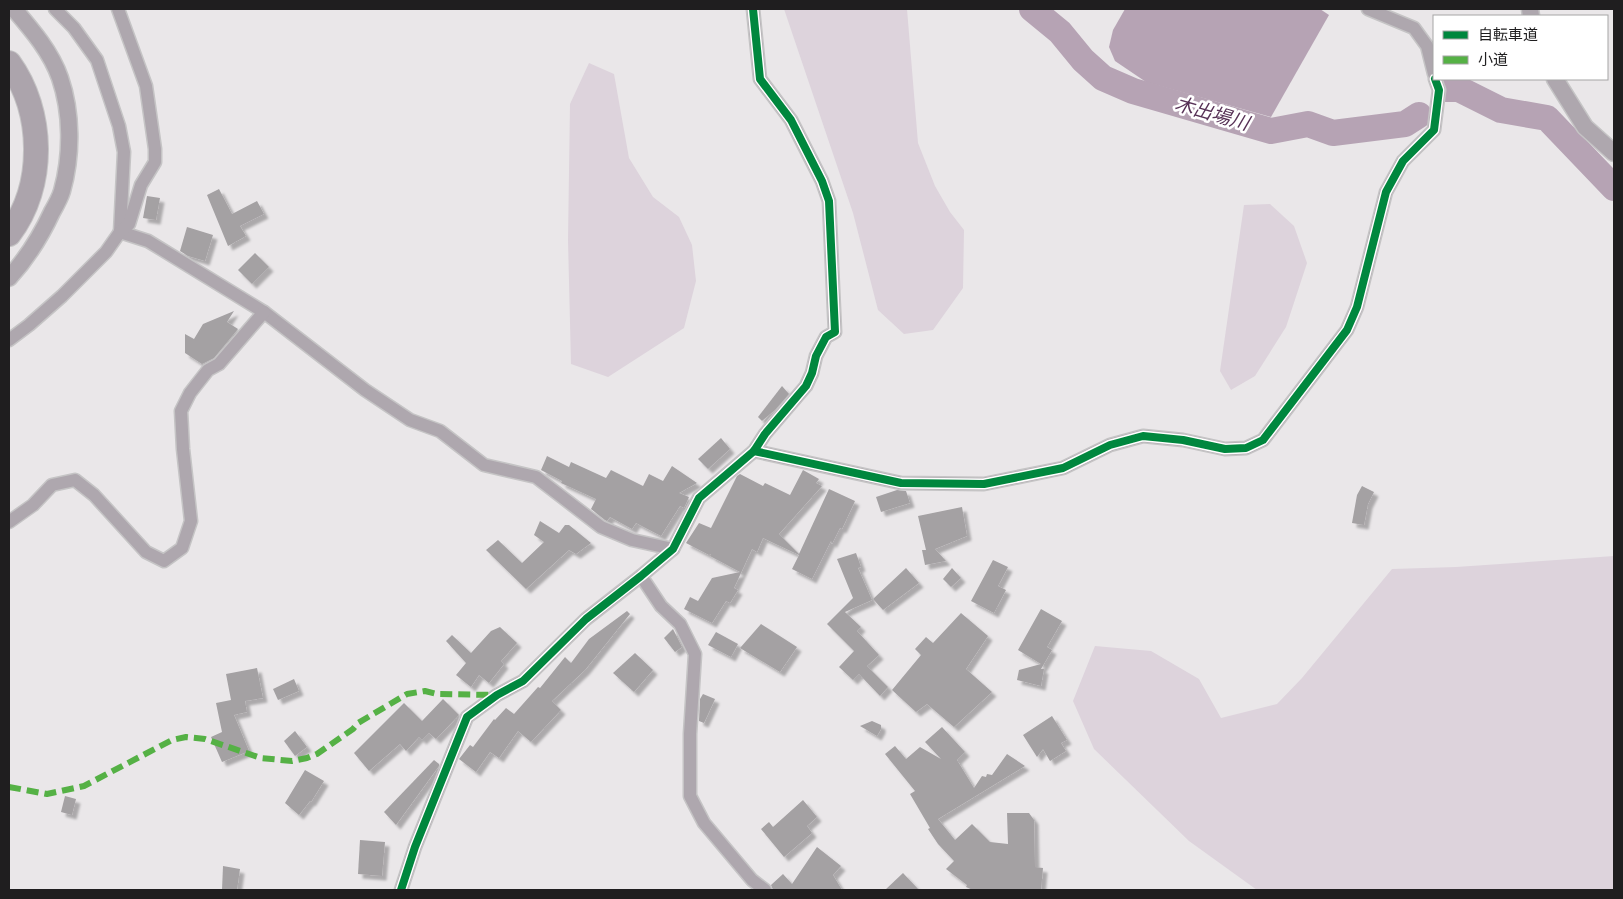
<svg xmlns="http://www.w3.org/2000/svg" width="1623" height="899" viewBox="0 0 1623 899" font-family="Karla,'Noto Sans JP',sans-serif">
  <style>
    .green { fill: #ddd3dc }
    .water { fill: #b6a3b4 }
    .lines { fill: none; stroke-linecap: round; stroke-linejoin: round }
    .river { stroke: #b6a3b4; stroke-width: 26 }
    .building { fill: #a4a1a3; filter: url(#shadow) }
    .minor-casing { stroke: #c5c4c5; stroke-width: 15 }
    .tertiary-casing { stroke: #c5c4c5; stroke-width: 19 }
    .motorway-casing { stroke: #c5c4c5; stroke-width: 26 }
    .minor { stroke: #aea7ae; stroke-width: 12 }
    .tertiary { stroke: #aea7ae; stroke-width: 16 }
    .motorway { stroke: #aca4ac; stroke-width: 24 }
    .quiet { stroke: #55b145; stroke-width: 6; stroke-dasharray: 12 6; stroke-linecap: butt }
    .cycleway-casing { stroke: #fff; stroke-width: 11 }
    .cycleway { stroke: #00873e; stroke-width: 8 }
    .labels { text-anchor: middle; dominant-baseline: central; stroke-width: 5; stroke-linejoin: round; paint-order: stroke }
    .water-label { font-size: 19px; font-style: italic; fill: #573156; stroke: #fff }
  </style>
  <defs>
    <filter id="shadow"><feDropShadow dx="4.5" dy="4.5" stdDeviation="1" flood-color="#0004"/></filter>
  </defs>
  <rect width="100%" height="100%" fill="#eae7e9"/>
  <!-- green -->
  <g class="green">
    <path d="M784 9H907L918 143 935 186 950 212 964 230 963 288 933 330 904 334 878 310 853 213Z"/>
    <path d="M589 63 614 74 629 158 653 197 679 217 692 245 696 281 684 328 608 377 571 364 568 240 570 104Z"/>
    <path d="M1270 204 1294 226 1307 263 1286 327 1255 376 1231 390 1220 371 1244 205Z"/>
    <path d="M1614 556V890H1257L1189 841 1094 749 1073 701 1095 646 1151 651 1199 679 1221 718 1277 704 1302 678 1392 569 1456 567Z"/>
  </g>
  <!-- water -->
  <path class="water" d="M1125 9H1320L1329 15 1271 117 1146 82 1115 61 1109 47 1113 30Z"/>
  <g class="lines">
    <!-- river -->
    <g class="river">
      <path d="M1032 9 1060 32 1083 60 1103 78 1133 91 1271 131 1308 124 1333 133 1405 124 1419 115"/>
      <path d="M1446 89H1459L1501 110 1547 118 1614 188"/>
    </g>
  </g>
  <!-- building -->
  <g class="building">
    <path d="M219 189 232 214 257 201 264 214 240 226 246 236 228 246 207 195Z"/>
    <path d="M147 196 160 198 156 220 143 218Z"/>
    <path d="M187 227 213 235 205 261 188 256 180 251Z"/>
    <path d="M255 253 269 267 252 284 238 270Z"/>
    <path d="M234 311 227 322 238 329 214 358 202 364 185 353V334L194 339 203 324Z"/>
    <path d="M782 386 789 394 775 410 762 421 758 417Z"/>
    <path d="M721 438 730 449 708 469 698 459Z"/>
    <path d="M547 456 569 467 571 462 606 478 611 470 643 486 649 474 663 481 672 466 697 483 679 493 689 497 684 508 680 506 661 536 636 523 632 529 610 517 607 521 605 520 591 509 596 499 561 483 562 481 541 470Z"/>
    <path d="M803 470 819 479 816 483 822 486 779 534 799 554 829 489 855 501 842 529 840 528 832 544 831 541 812 579 792 569 799 555 763 538 757 552 752 549 734 588 738 590 730 603 726 601 712 623 684 609 690 597 698 601 712 578 740 572 710 556 711 554 709 555 686 543 699 523 711 528 737 476 740 474 763 486 765 483 790 495Z"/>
    <path d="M1362 486 1374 492 1368 504 1364 525 1352 523 1357 495Z"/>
    <path d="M897 490 906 491 910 503 881 512 876 497Z"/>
    <path d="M962 507 967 536 935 549 946 561 925 565 922 550H926L918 516Z"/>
    <path d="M540 521 559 533 565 525H569L591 543 576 554 569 550 526 589 486 550 498 540 522 563 544 542 534 535Z"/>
    <path d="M856 553 861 567 858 568 872 600 845 612 861 627 857 631 879 655 867 666 888 687 880 696 859 674 853 680 839 667 854 651 827 624 853 598 837 559Z"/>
    <path d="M993 560 1008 567 998 586 1006 590 994 613 971 601Z"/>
    <path d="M906 568 919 583 883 610 873 599Z"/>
    <path d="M952 568 961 578 951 587 943 579Z"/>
    <path d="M1041 609 1062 621 1047 647 1052 650 1041 669H1044L1041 686 1017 680 1019 670 1041 664 1018 650Z"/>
    <path d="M627 611 630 614 585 670 552 701 561 710 531 742 518 731 499 758 490 752 476 772 459 759 470 745 473 747 494 719 495 720 506 708 514 714 538 687 540 688 565 657 571 663 589 639Z"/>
    <path d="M961 613 988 636 966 669 992 692 954 727 927 704 916 712 892 690 921 655 915 649 926 637 933 643Z"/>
    <path d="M761 624 797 647 780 672 740 648Z"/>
    <path d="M500 627 517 643 501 661 504 664 489 683 479 675 471 687 456 675 466 663 446 641 452 635 471 653 491 631Z"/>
    <path d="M673 629 682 647 675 652 664 638Z"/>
    <path d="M716 632 738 644 731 657 708 645Z"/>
    <path d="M635 653 653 670 634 692 613 673Z"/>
    <path d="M257 668 263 698 245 701 247 712 234 715 249 751 222 762 211 737 222 732 216 703 231 700 226 674Z"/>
    <path d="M294 679 299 691 278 700 273 689Z"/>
    <path d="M703 694 715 699 704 723 699 721 700 699Z"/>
    <path d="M443 699 459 715 436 739 429 733 422 740 419 737 406 751 400 744 369 771 354 753 404 703 422 721Z"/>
    <path d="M1052 716 1067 740 1061 743 1066 751 1050 761 1043 749 1037 757 1023 735Z"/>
    <path d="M872 721 881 725V729L877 736 860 726Z"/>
    <path d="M942 727 965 752 957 760 974 788 982 776 986 777 987 774 992 775 1007 754 1025 766 938 819 955 840 972 824 990 842 1008 844 1007 813H1029L1034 820 1035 867 1043 868 1041 890H973L966 887 967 885 946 869 954 861 938 844 928 829 930 828 910 794 915 791 885 754 895 746 906 759 920 747 941 759 925 742Z"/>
    <path d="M295 731 307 747 295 756 284 741Z"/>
    <path d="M434 760 439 764V766L396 825 384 812Z"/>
    <path d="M305 770 324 781 311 802 310 801 299 815 285 803Z"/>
    <path d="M65 796 76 799 72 815 61 812Z"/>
    <path d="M803 800 817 817 807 826 812 833 784 857 761 829 769 822 773 827Z"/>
    <path d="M360 840 385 842 382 876 358 874Z"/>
    <path d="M817 847 841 866 833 875 842 890H773L771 885 783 874 792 884Z"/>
    <path d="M223 866 240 869 237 890H222Z"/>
    <path d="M903 873 919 890H885Z"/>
  </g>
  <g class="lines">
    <defs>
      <g id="minor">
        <path d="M55 9 74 28 97 60 119 126 124 152 120 232"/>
        <path d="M1368 9 1414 28 1427 46 1434 74"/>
        <path d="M120 232 148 241 264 312 365 390 410 420 440 431 484 465 536 477 601 527 632 540 673 549"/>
        <path d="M9 340 29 325 62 296 106 252 120 232 129 224 141 185 155 162V149L146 86 118 9"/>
        <path d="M754 451 901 483 984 484 1063 468 1110 445 1143 436 1183 440 1225 449 1246 448 1263 440 1347 330 1357 307 1386 192 1403 161 1434 130 1439 90 1435 79"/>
        <path d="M9 522 33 505 52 485 75 480 94 495 146 552 164 561 182 548 191 521 183 449 181 411 190 393 208 370 219 364 264 312"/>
        <path d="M641 576 661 606 680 624 695 654 690 734V796L704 823 752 880 765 890"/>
        <path d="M401 890 415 847 467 717 497 695 523 681 586 619 641 576 673 549 699 498 754 451 765 434 806 386 812 373 816 356 826 337 835 332 829 201 822 181 791 120 760 79 753 9"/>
      </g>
      <g id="tertiary">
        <path d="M1530 9 1531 16"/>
        <path d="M1555 79 1585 127 1614 153"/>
        <path d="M9 278C28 257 40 238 52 212 56 205 60 198 62 191 72 155 72 113 60 78 51 52 32 30 14 9"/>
      </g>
      <path id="motorway" d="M9 63C44 111 46 186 9 234"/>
    </defs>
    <!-- minor casing -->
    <use href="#minor" class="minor-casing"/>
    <!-- tertiary casing -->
    <use href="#tertiary" class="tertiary-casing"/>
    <!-- motorway casing -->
    <use href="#motorway" class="motorway-casing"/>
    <!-- minor -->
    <use href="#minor" class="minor"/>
    <!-- tertiary -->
    <use href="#tertiary" class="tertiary"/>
    <!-- motorway -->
    <use href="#motorway" class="motorway"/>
    <!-- quiet -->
    <path class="quiet" d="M9 787 47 794 84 786 172 740 186 737 205 739 261 758 292 761 307 758 317 754 353 729 358 723 407 694 425 691 437 694 497 695"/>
    <defs>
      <g id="cycleway">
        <path d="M754 451 901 483 984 484 1063 468 1110 445 1143 436 1183 440 1225 449 1246 448 1263 440 1347 330 1357 307 1386 192 1403 161 1434 130 1439 90 1435 79"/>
        <path d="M401 890 415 847 467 717 497 695 523 681 586 619 641 576 673 549 699 498 754 451 765 434 806 386 812 373 816 356 826 337 835 332 829 201 822 181 791 120 760 79 753 9"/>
      </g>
    </defs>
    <!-- cycleway casing -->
    <use href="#cycleway" class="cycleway-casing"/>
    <!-- cycleway -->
    <use href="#cycleway" class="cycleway"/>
  </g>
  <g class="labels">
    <!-- water labels -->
    <g class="water-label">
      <text transform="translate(1212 114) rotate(16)">木出場川</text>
    </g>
  </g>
  <!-- border -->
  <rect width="1623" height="899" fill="none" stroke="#1f1e1f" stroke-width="20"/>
  <!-- legend -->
  <rect x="1433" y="15" width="175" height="65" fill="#ffffff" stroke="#a5a5a5"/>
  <rect x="1443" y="31" width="25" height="8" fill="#00873e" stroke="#a5a5a5"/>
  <text x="1478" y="40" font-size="15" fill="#1f1e1f">自転車道</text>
  <rect x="1443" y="56" width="25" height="8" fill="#55b145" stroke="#a5a5a5"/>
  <text x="1478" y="65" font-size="15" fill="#1f1e1f">小道</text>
</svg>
